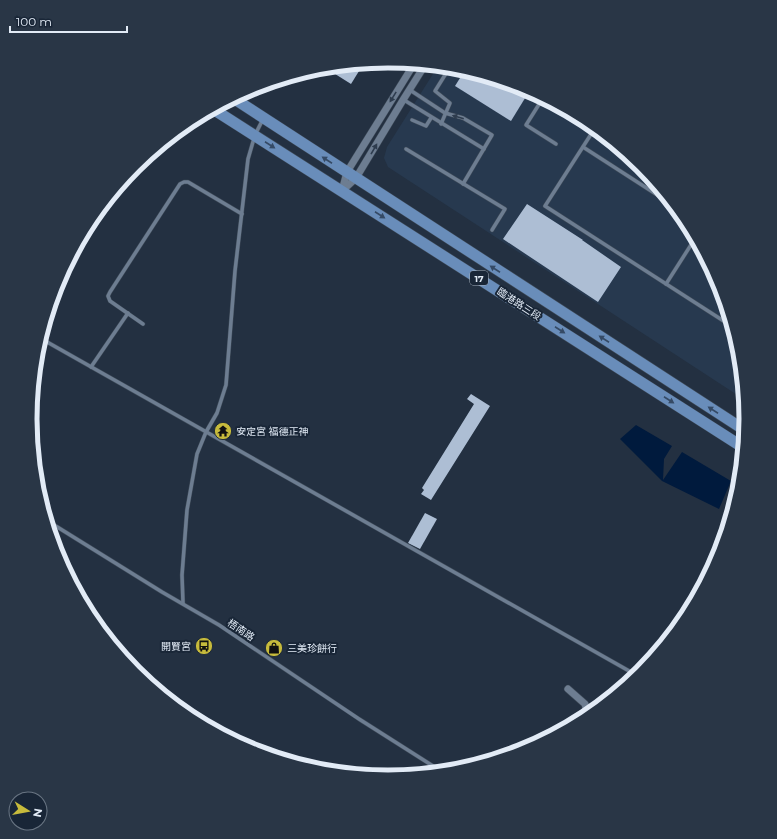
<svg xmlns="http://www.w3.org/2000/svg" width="777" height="839" viewBox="0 0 777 839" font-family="Montserrat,'Noto Sans TC',sans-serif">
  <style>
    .built { fill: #27394f }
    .water { fill: #001a3d }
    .building { fill: #adbed4 }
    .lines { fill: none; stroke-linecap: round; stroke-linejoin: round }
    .lane-casing { stroke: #3f4b59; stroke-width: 4.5 }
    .street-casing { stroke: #3f4b59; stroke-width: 8 }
    .primary-casing { stroke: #3f4b59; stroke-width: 12 }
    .lane { stroke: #6d7d91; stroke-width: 3.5 }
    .street { stroke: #6d7d91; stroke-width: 7 }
    .primary { stroke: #698dba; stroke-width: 11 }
    .oneway { fill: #2e3c4e }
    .oneway2 { fill: #354a65 }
    .labels { text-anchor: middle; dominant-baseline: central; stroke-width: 4; stroke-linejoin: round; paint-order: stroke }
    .shield { fill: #192637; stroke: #a6b0bd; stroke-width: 1 }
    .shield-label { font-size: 9px; font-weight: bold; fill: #e2ebf6 }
    .street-label { font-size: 10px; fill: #e2ebf6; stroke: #192637 }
    .poi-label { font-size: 10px; fill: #e2ebf6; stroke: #192637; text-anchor: start }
    .rim { fill: none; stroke: #e2ebf6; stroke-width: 5 }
  </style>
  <rect width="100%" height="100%" fill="#233041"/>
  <!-- built -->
  <path class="built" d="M438 66 459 68 526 88 588 122 642 166 687 221 720 283 740 350 745 400 388 167 384 158 387 147Z"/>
  <!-- water -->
  <path class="water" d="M636 425 672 446 664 459 663 480 682 452 731 481 719 509 662 481 620 439Z"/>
  <!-- building -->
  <g class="building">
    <path d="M364 63 351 84 324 67Z"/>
    <path d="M465 70 530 90 511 121 455 86Z"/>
    <path d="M527 204 583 240H582L621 267 598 302 503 239Z"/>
    <path d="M471 394 490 406 431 500 421 494 424 490 422 488 474 404 467 399Z"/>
    <path d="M425 513 437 519 420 549 408 543Z"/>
  </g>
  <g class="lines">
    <defs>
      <g id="lane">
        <path d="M410 90 445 113 463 118 492 135 463 184"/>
        <path d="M543 98 526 125 556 144"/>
        <path d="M404 100 484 149"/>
        <path d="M412 120 426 126 431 118"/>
        <path d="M441 124 450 103 435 91 450 67"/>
        <path d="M595 128 545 206 733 327"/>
        <path d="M583 147 676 207"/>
        <path d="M406 149 505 209 492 230"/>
        <path d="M666 284 696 237"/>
        <path d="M143 324 110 301 108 296 110 292 180 184 184 182H188L242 214"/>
        <path d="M40 338 638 676"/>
        <path d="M91 367 128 313"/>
        <path d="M46 520 162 592 219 625 359 719 444 773"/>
        <path d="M183 603 182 575 187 510 197 454 206 432 217 413 226 385 235 271 248 159 255 135 263 119"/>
      </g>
      <g id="street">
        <path d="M342 191 356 178 403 100 425 65"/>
        <path d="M342 191 347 172 414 64"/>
        <path d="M568 689 585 704 587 712 581 721"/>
      </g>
      <g id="primary">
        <path d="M233 98 746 431"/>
        <path d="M213 109 744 448"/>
      </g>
    </defs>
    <!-- lane casing -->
    <use href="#lane" class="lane-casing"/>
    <!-- street casing -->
    <use href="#street" class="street-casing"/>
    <!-- primary casing -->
    <use href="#primary" class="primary-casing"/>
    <!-- lane -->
    <use href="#lane" class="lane"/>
    <!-- street -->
    <use href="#street" class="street"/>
    <!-- primary -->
    <use href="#primary" class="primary"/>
  </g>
  <!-- one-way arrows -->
  <defs><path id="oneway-solid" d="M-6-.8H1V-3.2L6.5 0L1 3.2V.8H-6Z"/></defs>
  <g class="oneway">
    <use href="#oneway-solid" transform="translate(393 97) rotate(122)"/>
    <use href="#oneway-solid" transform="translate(458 117) rotate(-164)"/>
    <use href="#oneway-solid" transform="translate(374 149) rotate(-60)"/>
  </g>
  <g class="oneway2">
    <use href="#oneway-solid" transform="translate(270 145) rotate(33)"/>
    <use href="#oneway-solid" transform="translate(327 160) rotate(-147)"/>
    <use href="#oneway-solid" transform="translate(380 215) rotate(33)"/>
    <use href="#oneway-solid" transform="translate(495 269) rotate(-147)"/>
    <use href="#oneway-solid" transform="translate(560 330) rotate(33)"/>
    <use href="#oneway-solid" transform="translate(604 339) rotate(-147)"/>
    <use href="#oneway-solid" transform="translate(669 400) rotate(33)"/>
    <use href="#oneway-solid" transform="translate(713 410) rotate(-147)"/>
  </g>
  <!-- icons -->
  <defs>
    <symbol id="temple-disc" viewBox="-11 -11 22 22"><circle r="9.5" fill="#c7bb3c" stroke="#192637"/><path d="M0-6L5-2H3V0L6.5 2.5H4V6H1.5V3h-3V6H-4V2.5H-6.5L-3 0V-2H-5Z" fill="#111"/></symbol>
    <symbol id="bus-disc" viewBox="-11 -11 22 22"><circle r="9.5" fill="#c7bb3c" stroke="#192637"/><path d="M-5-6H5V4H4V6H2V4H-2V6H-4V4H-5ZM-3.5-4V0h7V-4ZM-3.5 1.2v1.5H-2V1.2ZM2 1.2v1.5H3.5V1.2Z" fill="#111"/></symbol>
    <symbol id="shop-disc" viewBox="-11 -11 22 22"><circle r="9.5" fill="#c7bb3c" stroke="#192637"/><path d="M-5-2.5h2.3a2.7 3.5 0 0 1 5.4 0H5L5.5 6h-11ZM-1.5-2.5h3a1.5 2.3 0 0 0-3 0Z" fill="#111"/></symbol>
  </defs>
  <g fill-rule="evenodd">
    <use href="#temple-disc" x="213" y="421" width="20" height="20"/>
    <use href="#bus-disc" x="194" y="636" width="20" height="20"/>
    <use href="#shop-disc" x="264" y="638" width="20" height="20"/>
  </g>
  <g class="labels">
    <!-- shield labels -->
    <rect class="shield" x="470" y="271" width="18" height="14" rx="3"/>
    <g class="shield-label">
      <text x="479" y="278">17</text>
    </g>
    <!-- street labels -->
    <g class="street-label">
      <text transform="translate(519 304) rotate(33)">臨港路三段</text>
      <text transform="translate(241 630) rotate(34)">梧南路</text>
    </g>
    <!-- poi labels -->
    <g class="poi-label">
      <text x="236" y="431">安定宮 福德正神</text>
      <text x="191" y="646" text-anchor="end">開賢宮</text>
      <text x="287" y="648">三美珍餅行</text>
    </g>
  </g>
  <!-- crop -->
  <path d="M0 0H777V839H0ZM37 419a351 351 0 1 1 702 0a351 351 0 1 1-702 0Z" fill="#293646" fill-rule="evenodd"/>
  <path class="rim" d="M37 419a351 351 0 1 1 702 0a351 351 0 1 1-702 0Z"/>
  <!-- north arrow -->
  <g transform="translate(28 811) rotate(101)"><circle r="19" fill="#192637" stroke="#697583"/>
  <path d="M0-3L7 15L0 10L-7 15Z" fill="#c7bb3c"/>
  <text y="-6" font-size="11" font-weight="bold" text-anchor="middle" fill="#e2ebf6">N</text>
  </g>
  <!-- scale -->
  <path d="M10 26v6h117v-6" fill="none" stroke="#e2ebf6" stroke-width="2"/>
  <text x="16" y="26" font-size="12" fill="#e2ebf6" stroke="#192637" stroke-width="3" paint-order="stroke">100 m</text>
</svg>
